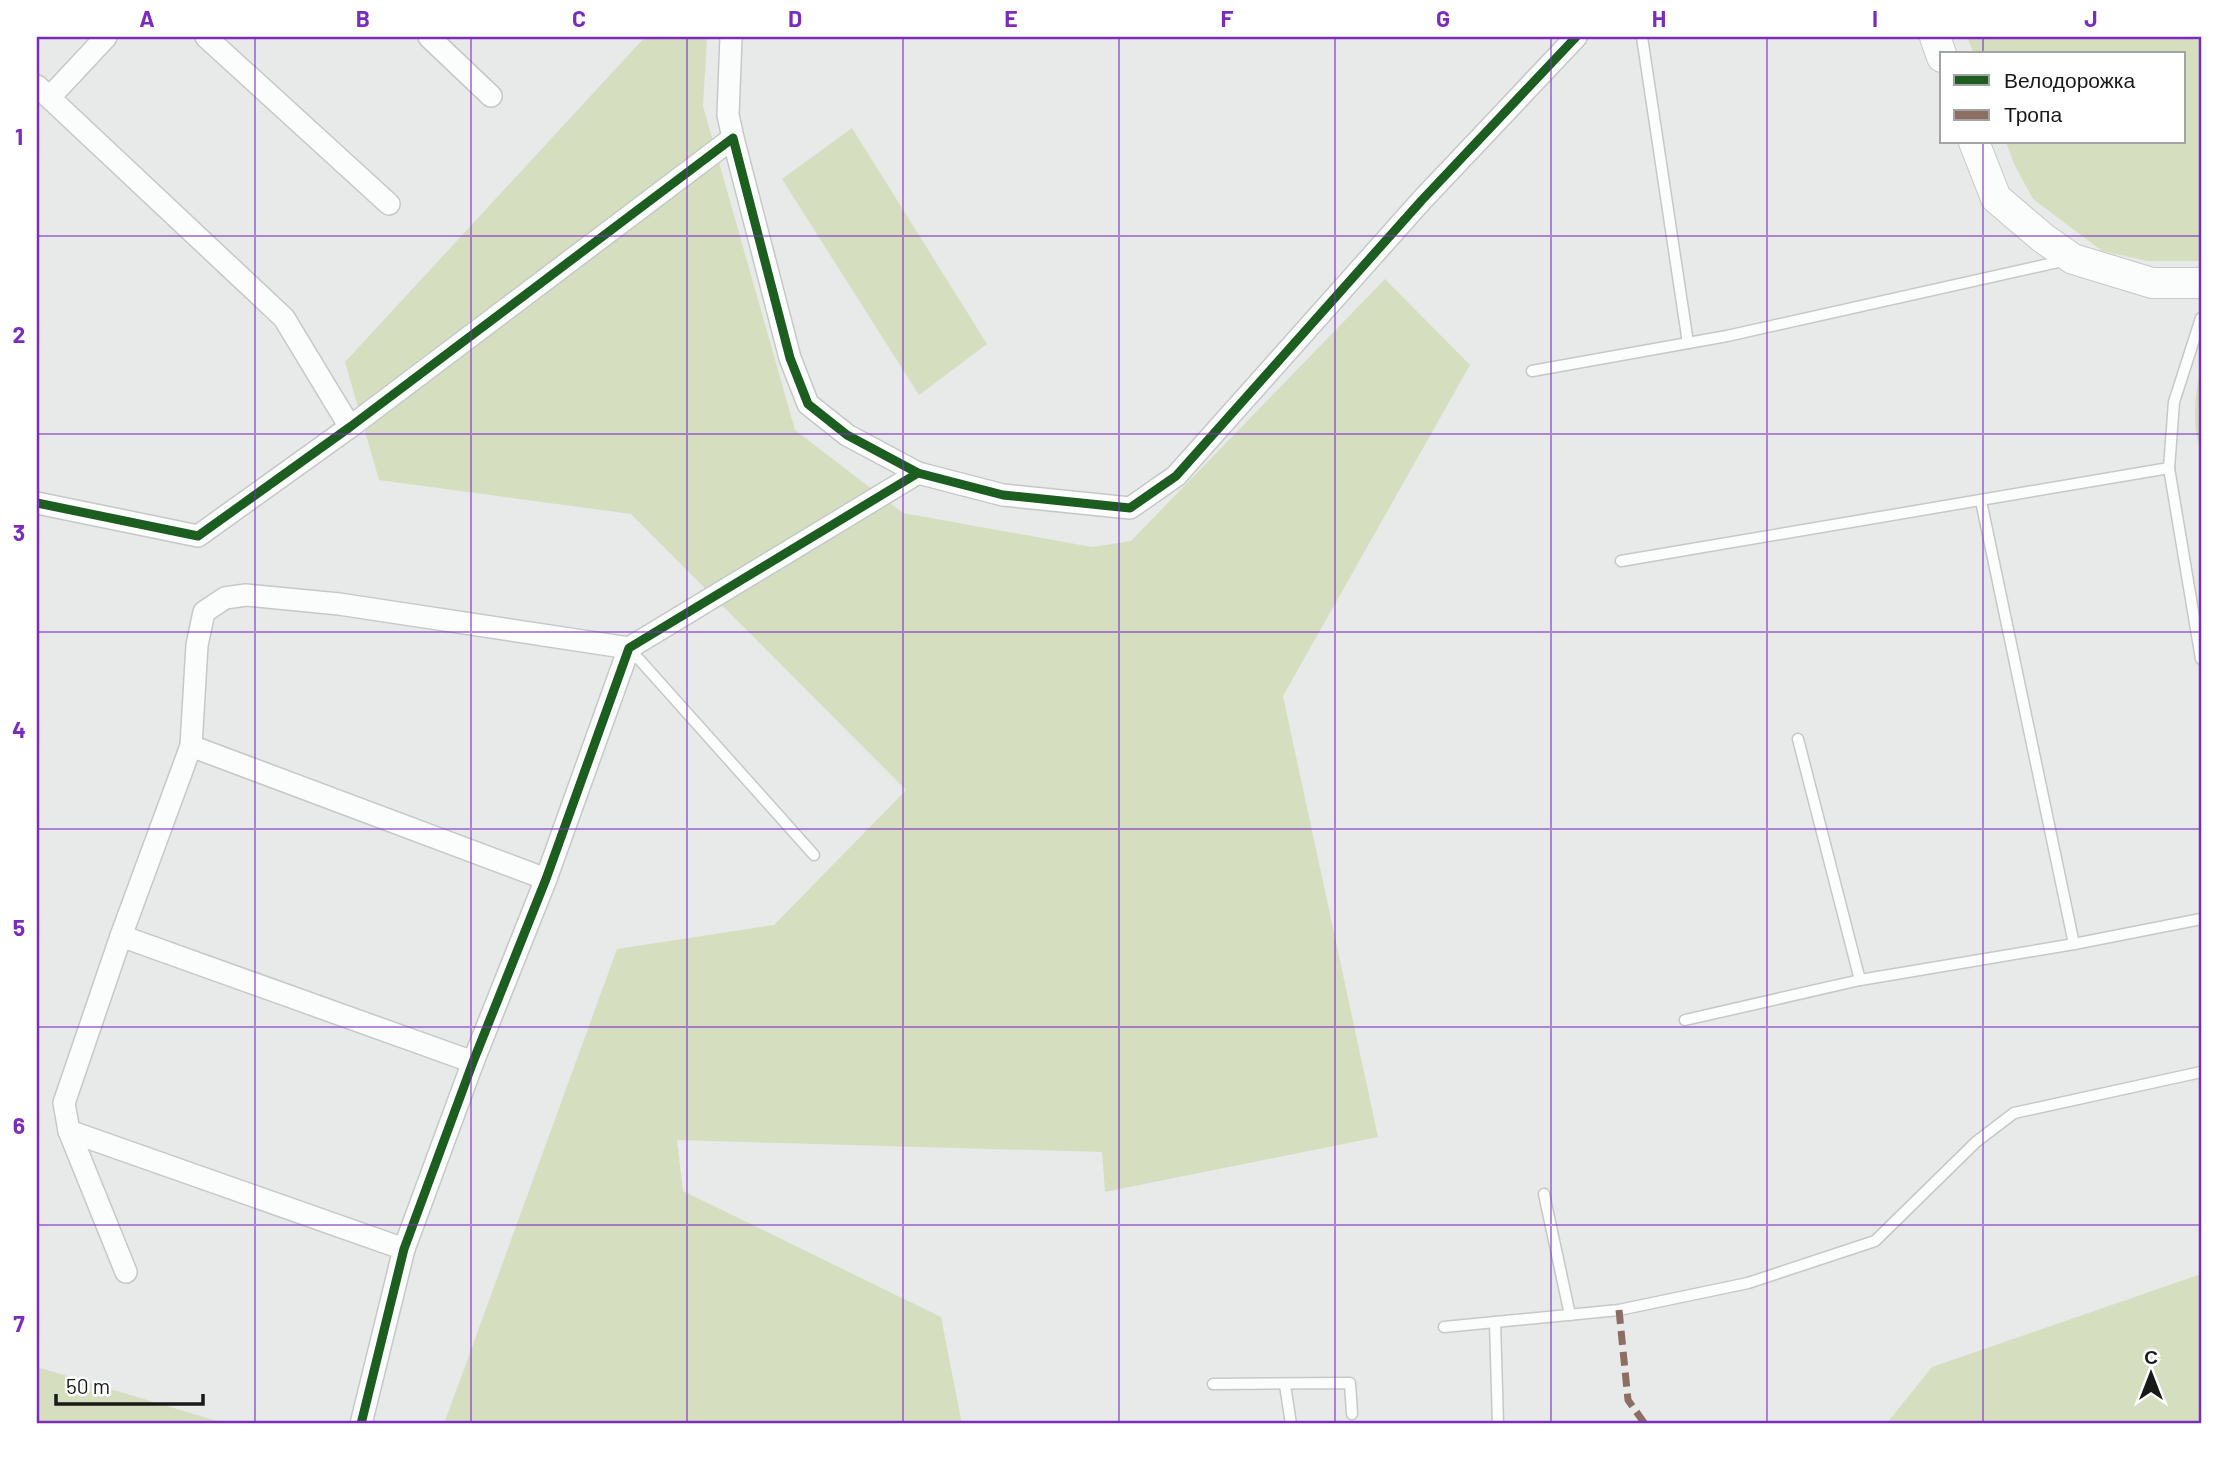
<svg xmlns="http://www.w3.org/2000/svg" width="2238" height="1461" viewBox="0 0 2238 1461" font-family="Barlow,sans-serif">
  <style>
    .green { fill: #d5dfc0 }
    .lines { fill: none; stroke-linecap: round; stroke-linejoin: round }
    .service-casing { stroke: #c6c8c8; stroke-width: 13 }
    .minor-casing { stroke: #c6c8c8; stroke-width: 24 }
    .secondary-casing { stroke: #c6c8c8; stroke-width: 32 }
    .service { stroke: #fbfcfc; stroke-width: 10 }
    .minor { stroke: #fbfcfc; stroke-width: 21 }
    .secondary { stroke: #fbfcfc; stroke-width: 30 }
    .quiet { stroke: #8d6e63; stroke-width: 7; stroke-dasharray: 14 7; stroke-linecap: butt }
    .cycleway-casing { stroke: #fff; stroke-width: 13 }
    .cycleway { stroke: #1b5e20; stroke-width: 9 }
    .grid { fill: none; stroke: #7b2cbf; stroke-width: 2; stroke-opacity: 0.55 }
    .neatline { fill: none; stroke: #7b2cbf; stroke-width: 2.5 }
    .grid-label { font-size: 23px; text-anchor: middle; font-weight: bold; fill: #7b2cbf }
  </style>
  <rect width="100%" height="100%" fill="#e7eae9"/>
  <!-- green -->
  <g class="green">
    <path d="M645 37H707L703 106 795 430 903 513 1092 547 1131 541 1385 279 1470 365 1283 696 1378 1137 1105 1192 1102 1152 677 1140 683 1191 941 1317 962 1424H444L617 949 774 925 906 790 631 514 379 480 345 362Z"/>
    <path d="M1967 37H2201V261H2147L2102 251 2033 199 2014 164 2006 142H2184V54H1974Z"/>
    <path d="M852 128 987 344 919 395 782 179Z"/>
    <path d="M2201 369V449C2191 429 2195 390 2201 369Z"/>
    <path d="M2201 1274V1424H1886L1932 1367Z"/>
    <path d="M37 1367 227 1424H37Z"/>
  </g>
  <g class="lines">
    <defs>
      <g id="service">
        <path d="M1642 37 1688 343"/>
        <path d="M2201 318 2174 402 2169 468 2201 659"/>
        <path d="M1532 371 1727 336 2067 260"/>
        <path d="M1981 501 2074 944"/>
        <path d="M1621 561 2169 468"/>
        <path d="M629 648 814 855"/>
        <path d="M1798 739 1860 980"/>
        <path d="M1685 1020 1860 980 2074 944 2201 919"/>
        <path d="M1544 1194 1570 1315"/>
        <path d="M1495 1322 1498 1424"/>
        <path d="M1444 1327 1619 1310 1748 1283 1875 1241 1976 1142 2014 1113 2201 1072"/>
        <path d="M1213 1384 1350 1383 1352 1414"/>
        <path d="M1285 1385 1291 1424"/>
      </g>
      <g id="minor">
        <path d="M206 37 389 204"/>
        <path d="M429 37 491 96"/>
        <path d="M731 37 728 115 733 138"/>
        <path d="M37 86 284 318 350 427"/>
        <path d="M50 97 106 37"/>
        <path d="M37 503 198 536 350 427 733 138 790 358 808 404 847 435 918 473 1003 495 1130 508 1176 476 1422 200 1576 37"/>
        <path d="M191 746 546 879"/>
        <path d="M121 936 473 1062"/>
        <path d="M69 1131 404 1249"/>
        <path d="M126 1272 69 1131 64 1103 121 936 191 746 197 645 204 612 225 598 246 595 339 604 629 648"/>
        <path d="M361 1424 404 1249 473 1062 546 879 629 648 918 473"/>
      </g>
      <g id="secondary">
        <path d="M1935 37 1942 57"/>
        <path d="M1974 142 1996 198 2043 238 2073 259 2152 283H2201"/>
      </g>
    </defs>
    <!-- service casing -->
    <use href="#service" class="service-casing"/>
    <!-- minor casing -->
    <use href="#minor" class="minor-casing"/>
    <!-- secondary casing -->
    <use href="#secondary" class="secondary-casing"/>
    <!-- service -->
    <use href="#service" class="service"/>
    <!-- minor -->
    <use href="#minor" class="minor"/>
    <!-- secondary -->
    <use href="#secondary" class="secondary"/>
    <!-- quiet -->
    <path class="quiet" d="M1619 1310 1628 1400 1645 1424"/>
    <defs>
      <g id="cycleway">
        <path d="M37 503 198 536 350 427 733 138 790 358 808 404 847 435 918 473 1003 495 1130 508 1176 476 1422 200 1576 37"/>
        <path d="M361 1424 404 1249 473 1062 546 879 629 648 918 473"/>
      </g>
    </defs>
    <!-- cycleway casing -->
    <use href="#cycleway" class="cycleway-casing"/>
    <!-- cycleway -->
    <use href="#cycleway" class="cycleway"/>
  </g>
  <!-- grid -->
  <path class="grid" d="M255 37V1424M471 37V1424M687 37V1424M903 37V1424M1119 37V1424M1335 37V1424M1551 37V1424M1767 37V1424M1983 37V54M1983 142V1424M37 236H2201M37 434H2201M37 632H2201M37 829H2201M37 1027H2201M37 1225H2201"/>
  <!-- border -->
  <rect width="2238" height="1461" fill="none" stroke="#ffffff" stroke-width="77"/>
  <!-- legend -->
  <rect x="1940" y="52" width="245" height="91" fill="#ffffff" stroke="#a3a3a3" stroke-width="2"/>
  <rect x="1954" y="75" width="35" height="10" fill="#1b5e20" stroke="#a3a3a3" stroke-width="2"/>
  <text x="2004" y="88" font-size="21" fill="#181919">Велодорожка</text>
  <rect x="1954" y="110" width="35" height="10" fill="#8d6e63" stroke="#a3a3a3" stroke-width="2"/>
  <text x="2004" y="122" font-size="21" fill="#181919">Тропа</text>
  <!-- north arrow -->
  <g transform="translate(2151 1374)" stroke="#ffffff" stroke-width="5" paint-order="stroke">
  <path d="M0-5L12 26L0 18L-12 26Z" fill="#181919"/>
  <text y="-10" font-size="19" font-weight="bold" text-anchor="middle" fill="#181919">С</text>
  </g>
  <!-- scale -->
  <path d="M56 1394v10h147v-10" fill="none" stroke="#181919" stroke-width="3.5"/>
  <text x="66" y="1394" font-size="21" fill="#181919" stroke="#ffffff" stroke-width="5" paint-order="stroke">50 m</text>
  <rect x="38" y="38" width="2162" height="1384" class="neatline"/>
  <g class="grid-label">
    <text x="147" y="27">A</text>
    <text x="363" y="27">B</text>
    <text x="579" y="27">C</text>
    <text x="795" y="27">D</text>
    <text x="1011" y="27">E</text>
    <text x="1227" y="27">F</text>
    <text x="1443" y="27">G</text>
    <text x="1659" y="27">H</text>
    <text x="1875" y="27">I</text>
    <text x="2091" y="27">J</text>
    <text x="19" y="145">1</text>
    <text x="19" y="343">2</text>
    <text x="19" y="541">3</text>
    <text x="19" y="738">4</text>
    <text x="19" y="936">5</text>
    <text x="19" y="1134">6</text>
    <text x="19" y="1332">7</text>
  </g>
</svg>
